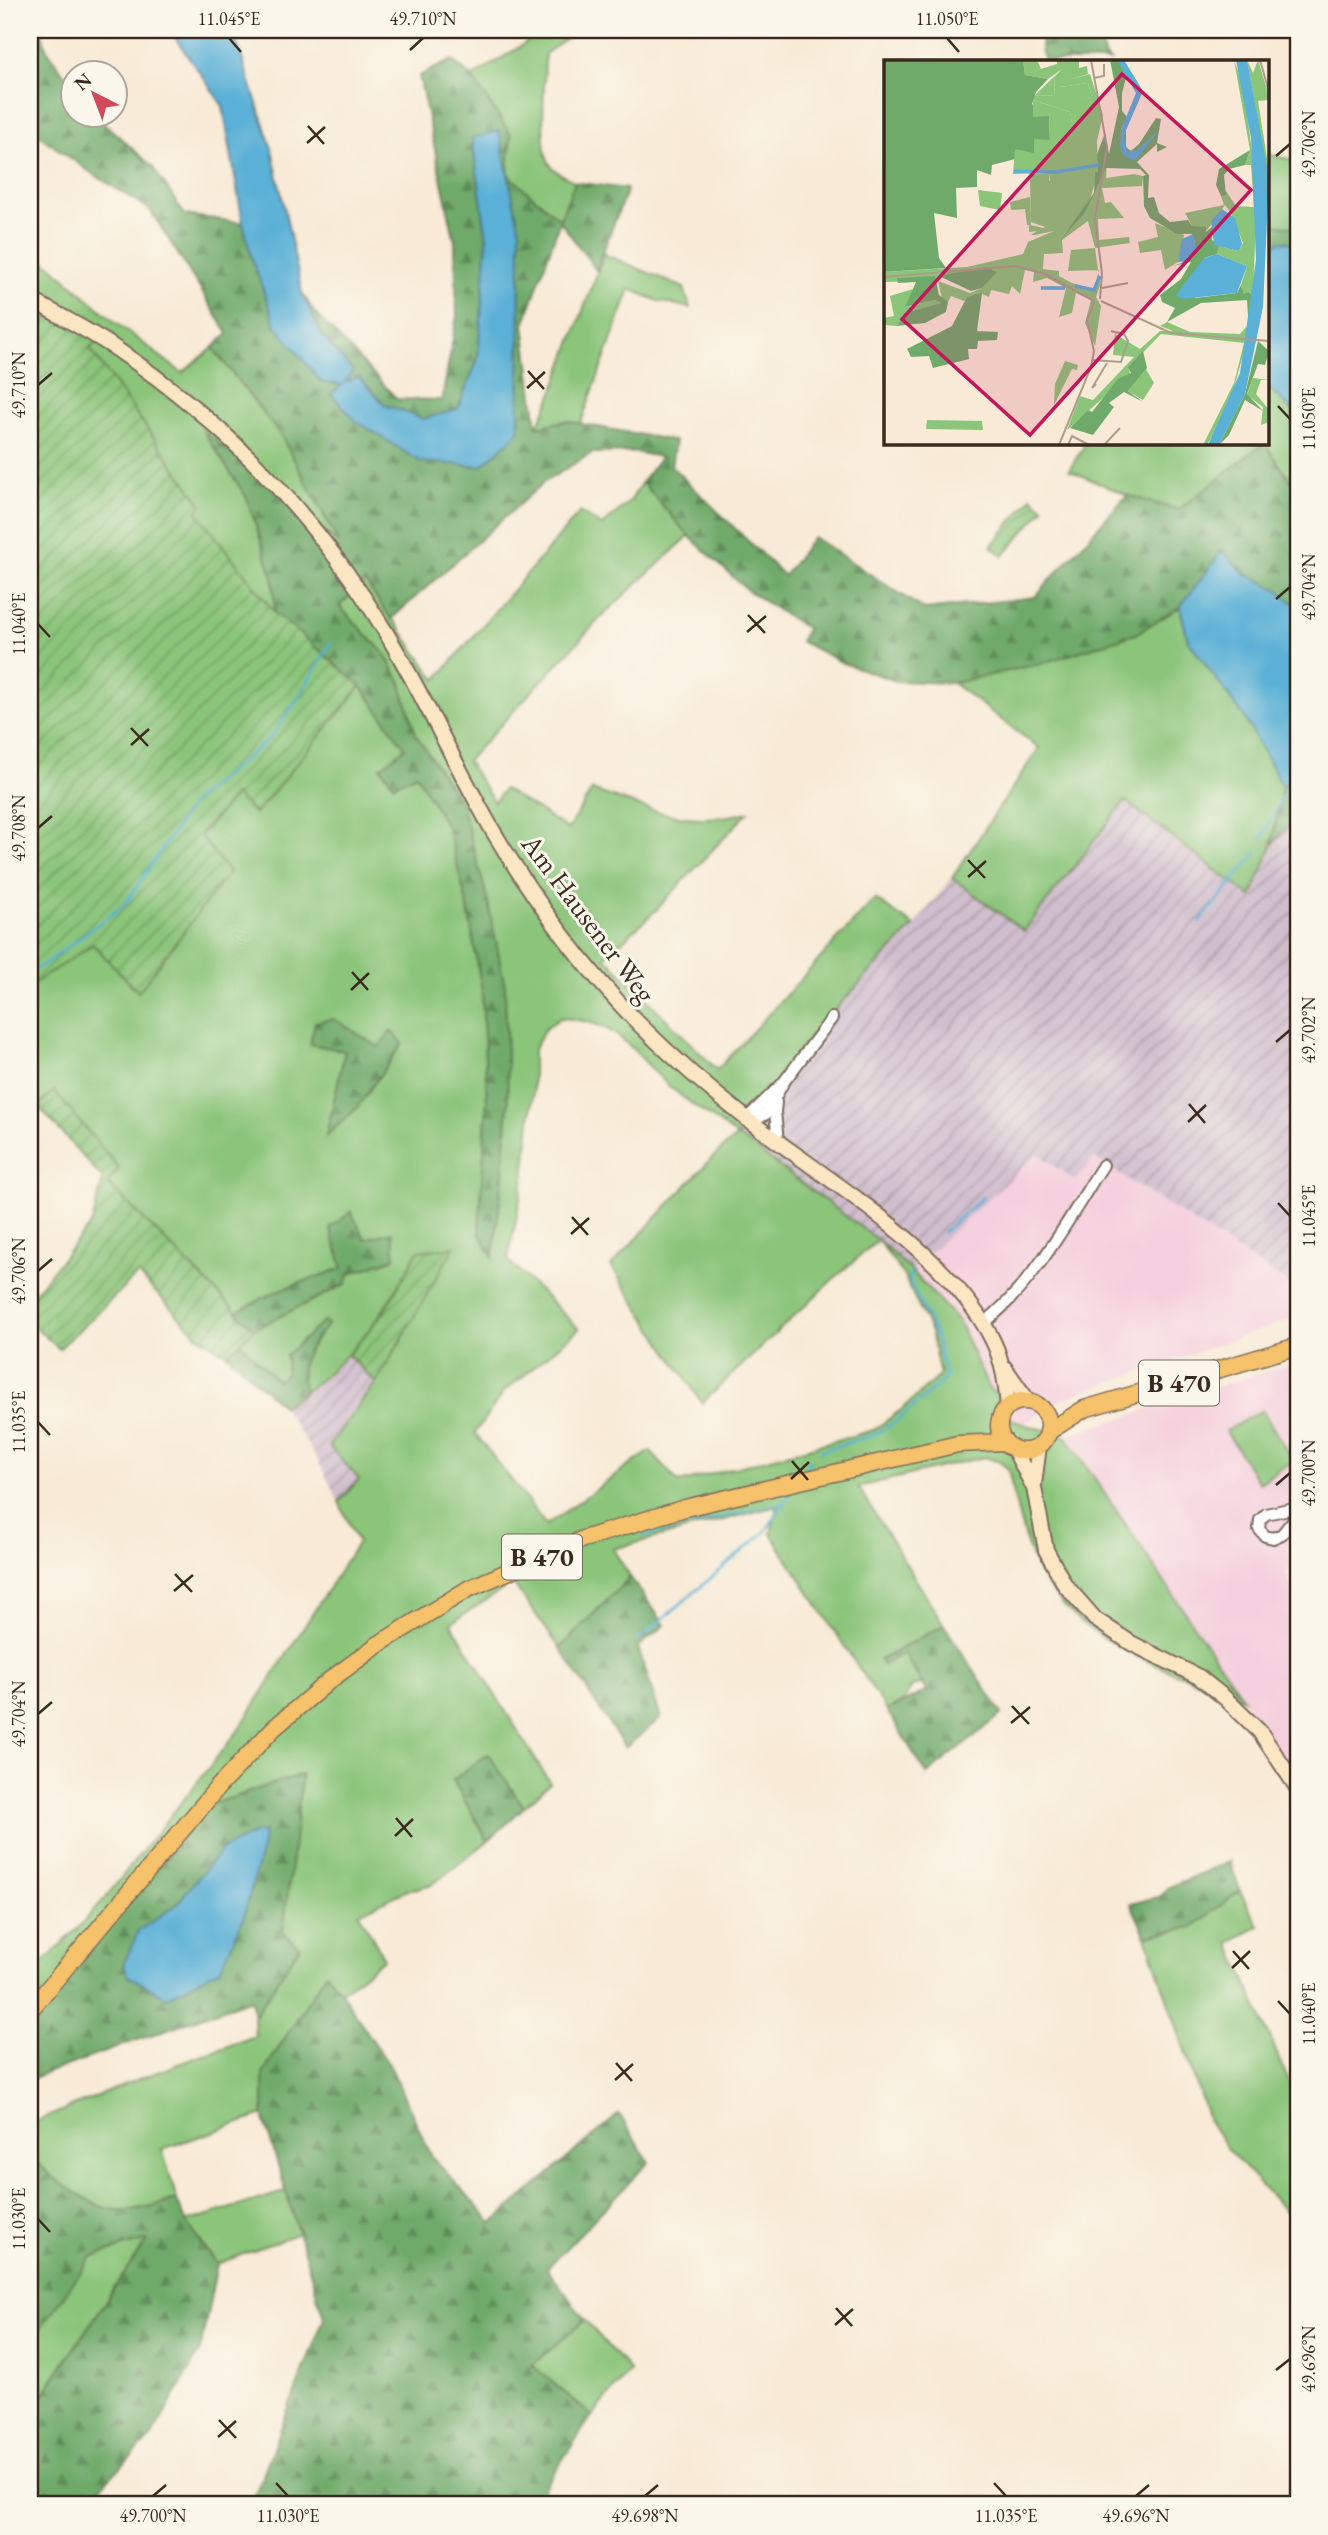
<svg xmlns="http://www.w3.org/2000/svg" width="1328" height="2535" viewBox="0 0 1328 2535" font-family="'EB Garamond',serif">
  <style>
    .built { fill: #f4cfdd }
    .industrial { fill: url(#industrial-furrows) }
    .green { fill: #8bc57a; stroke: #63784c; stroke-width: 2; fill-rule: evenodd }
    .forest { fill: url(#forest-firs); stroke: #566a44; stroke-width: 2 }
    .garden { fill: url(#garden-furrows); stroke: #63784c; stroke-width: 2 }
    .water { fill: #5ab0d6; stroke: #4a6d7a; stroke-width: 2 }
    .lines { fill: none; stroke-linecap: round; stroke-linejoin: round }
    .stream { stroke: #5ab0d6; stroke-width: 2.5 }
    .street-casing { stroke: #7d6d5e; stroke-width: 14 }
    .secondary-casing { stroke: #7d6d5e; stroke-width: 18 }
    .primary-casing { stroke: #7d6d5e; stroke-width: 19 }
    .street { stroke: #fff; stroke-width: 10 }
    .secondary { stroke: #fbe6c4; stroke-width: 14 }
    .primary { stroke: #f5c16b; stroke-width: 16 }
    .ticks { fill: none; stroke: #3b2a1e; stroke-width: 2.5 }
    .labels { text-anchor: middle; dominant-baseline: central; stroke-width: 6; stroke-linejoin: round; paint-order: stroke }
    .shield { fill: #fbf7ec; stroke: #75685c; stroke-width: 2 }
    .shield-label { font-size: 26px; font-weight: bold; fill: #3b2a1e }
    .street-label { font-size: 28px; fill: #3b2a1e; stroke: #fbf7ec }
    .inset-river { fill: none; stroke: #5ab0d6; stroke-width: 3.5 }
    .inset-road { fill: none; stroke: #ac9d8c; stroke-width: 2 }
    .view { fill: #c2185b; fill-opacity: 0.15; stroke: #c2185b; stroke-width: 3.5 }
    .inset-edge { fill: none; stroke: #3b2a1e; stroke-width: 3.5 }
    .neatline { fill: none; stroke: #3b2a1e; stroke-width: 2.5 }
    .ticks-label { font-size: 18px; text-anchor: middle; fill: #3b2a1e }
  </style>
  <defs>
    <pattern id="industrial-furrows" width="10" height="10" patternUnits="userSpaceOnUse" patternTransform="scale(1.75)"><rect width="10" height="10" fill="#d0bdcd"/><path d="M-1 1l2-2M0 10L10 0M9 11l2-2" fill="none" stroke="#aa9aa6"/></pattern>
    <pattern id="forest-firs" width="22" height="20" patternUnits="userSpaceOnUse" patternTransform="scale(1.75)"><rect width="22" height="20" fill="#70aa6a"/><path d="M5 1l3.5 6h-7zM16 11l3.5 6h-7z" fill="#5d8b57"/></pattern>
    <pattern id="garden-furrows" width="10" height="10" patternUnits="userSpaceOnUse" patternTransform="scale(1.75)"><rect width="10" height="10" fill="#8bc57a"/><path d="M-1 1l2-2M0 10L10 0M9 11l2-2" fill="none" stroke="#73a063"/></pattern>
  </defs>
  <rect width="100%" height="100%" fill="#fbf7ec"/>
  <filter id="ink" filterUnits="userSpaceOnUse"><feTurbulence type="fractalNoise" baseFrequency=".0143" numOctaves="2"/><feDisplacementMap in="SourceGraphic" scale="14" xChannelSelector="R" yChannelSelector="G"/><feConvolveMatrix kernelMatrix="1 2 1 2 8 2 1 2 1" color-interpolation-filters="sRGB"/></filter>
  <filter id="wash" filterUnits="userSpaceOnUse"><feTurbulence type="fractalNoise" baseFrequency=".00686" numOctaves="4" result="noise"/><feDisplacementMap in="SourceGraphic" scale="28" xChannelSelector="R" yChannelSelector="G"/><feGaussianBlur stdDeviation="1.57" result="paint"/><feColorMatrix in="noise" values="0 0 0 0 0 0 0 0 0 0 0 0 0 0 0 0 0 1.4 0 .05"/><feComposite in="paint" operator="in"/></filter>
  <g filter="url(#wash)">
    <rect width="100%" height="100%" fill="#f8ead6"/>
    <!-- built -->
    <g class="built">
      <path d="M1037 1153 1093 1158 1298 1289V1317L1063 1399 1023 1424 996 1412 986 1377 959 1322 911 1270Z"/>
      <path d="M1298 1361V1564L1285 1572 1298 1599V1699L1291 1705 1298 1718V1794L1259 1732 1243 1699 1066 1436Z"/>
    </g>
    <!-- industrial -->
    <g class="industrial">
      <path d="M1125 801 1251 896 1272 845 1298 814V1289L1094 1158 1075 1181 1037 1153 911 1270 878 1240 737 1136 809 1037 914 926 952 878 1024 931Z"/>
      <path d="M348 1355 376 1383 329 1446 359 1480 339 1502 317 1459 283 1407 329 1374Z"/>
    </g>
    <!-- green -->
    <g class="green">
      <path d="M546 30H577L545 54C545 76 539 148 549 163 555 173 566 177 575 182L560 220 510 177 508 169 511 135 472 77Z"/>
      <path d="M1267 154 1298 161V228L1267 223Z"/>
      <path d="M30 248 114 321 182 373 213 348 283 439 341 545 204 432 247 498 273 578 275 613 195 511 201 505 90 349 100 337 30 296Z"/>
      <path d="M604 254 684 288 690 308 658 301 630 289 581 423 565 421 537 427 550 400Z"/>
      <path d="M1267 386 1294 412 1293 483 1264 443 1178 510 1127 495 1069 470 1086 443H1267Z"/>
      <path d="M642 482 689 536 604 614 467 761 494 802 504 789 568 829 592 790C649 809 687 828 748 812L657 909 605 957 717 1070 875 899 914 926 809 1037 738 1136 878 1240 911 1270 959 1322 989 1389 1001 1396 996 1412 1023 1424 1066 1436 1243 1699C1162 1666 1069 1644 1032 1557 1020 1529 1015 1498 1008 1469L1000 1462 984 1457 858 1487 944 1625 880 1660 883 1665 904 1653 923 1684 912 1686 903 1701 887 1711 771 1534 777 1506 613 1549 630 1577 560 1648 513 1583 451 1623 550 1783 524 1807 488 1754 453 1780 488 1841 433 1884 405 1891 359 1913 384 1959 341 1992 326 1974 263 2073V2115L162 2149 177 2200C161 2204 144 2209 128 2210 95 2214 51 2178 30 2155V2124L141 2078 255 2036 254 2017 300 1947 283 1933 301 1775 30 2024V1976L77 1929 105 1898 238 1731 358 1542 339 1502 359 1479 329 1446 376 1382 406 1333 418 1252C385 1310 361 1351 305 1391 294 1361 310 1348 327 1325L286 1374 277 1381 240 1342 254 1329 346 1284 349 1274 395 1258 392 1233 365 1239 351 1213 343 1268 277 1291 237 1312 107 1183 54 1091 38 1106 30 1097V986L93 944 139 991 200 836 236 794 255 813 361 686 405 748 381 768 394 785 416 774 448 829 468 908 482 991 487 1101 479 1232 493 1257 503 1175 508 1101 461 803 416 735 400 681 384 653 339 606 366 581 436 680 580 512 602 526 631 500ZM560 1018C619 1021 629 1048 667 1084 688 1103 714 1119 737 1136L712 1158 611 1266 702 1403 830 1282 878 1240 904 1276 931 1332 940 1375 905 1407 874 1430 679 1483 650 1451 546 1525 475 1433 503 1393 579 1329 508 1260 524 1179 533 1091V1051L545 1029Z"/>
      <path d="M1180 607 1188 640 1244 717 1282 786 1272 845 1251 897 1125 801 1024 931 952 878 1039 748 953 683 1039 664 1135 634Z"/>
      <path d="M1262 1410 1293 1461 1259 1483 1226 1431Z"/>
      <path d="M1240 1891 1259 1926 1229 1942 1295 2096 1298 2125V2225L1228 2150 1208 2119 1146 1936 1192 1926Z"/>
      <path d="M287 2191 299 2233 217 2264 186 2222Z"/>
      <path d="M148 2239 30 2413V2344L91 2257Z"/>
      <path d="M585 2320 630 2371 592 2416 532 2365Z"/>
    </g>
    <!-- forest -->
    <g class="forest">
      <path d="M30 30H41L47 50 73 86 74 116H96L152 166 185 215 243 223 251 256 343 385 331 395 482 466 519 431 520 231 472 138 487 239 478 359 458 409 423 419 385 405 359 377 344 383 353 371 322 336 302 293 314 312 397 399 442 400 457 316 455 242 419 76 452 60 472 77 511 135 508 169 510 177 560 219 575 182 627 189 596 270 560 221 524 325 537 427 565 421 675 441 671 466 784 576 813 537 925 610 1035 597 1127 495 1178 510 1264 443 1292 482 1294 412 1298 416V607L1277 589 1244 573 1222 552 1180 607 1135 634 1039 664 953 683 896 681 843 663 800 641 807 629 747 590 689 536 642 482 661 457 634 452 592 453 543 483 391 619 365 582 339 606 384 653 400 681 416 735 461 803 488 901 505 987 508 1101 503 1175 493 1258 479 1232 487 1101 482 991 468 908 448 829 416 774 394 785 381 767 405 748 361 686 275 613 273 578 247 498 202 429 339 543 283 439 213 348 228 333 150 210 90 172 30 129Z"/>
      <path d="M1042 30H1100L1104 56 1110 61H1045L1041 49Z"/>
      <path d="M1267 223 1298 228V243L1280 241 1267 252Z"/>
      <path d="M1298 780V814L1272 845 1282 786Z"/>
      <path d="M334 1019 379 1047 391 1031 403 1043 356 1109 326 1136 345 1051 310 1044 315 1022Z"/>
      <path d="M351 1212 365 1239 392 1232 395 1258 349 1274 346 1284 254 1329 237 1312 277 1291 343 1268 330 1228Z"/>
      <path d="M324 1321 328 1324C310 1347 294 1361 305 1391L283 1407 227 1354 240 1342 277 1381 286 1374V1355Z"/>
      <path d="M630 1577 665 1625 638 1647 661 1718 625 1748 560 1648Z"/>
      <path d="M944 1625 1002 1714 927 1774 887 1711 926 1691 904 1653 883 1665 880 1660Z"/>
      <path d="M488 1754 524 1807 488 1841 453 1780Z"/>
      <path d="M302 1774 283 1932 300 1947 254 2017 251 1999 30 2079V2024L210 1805Z"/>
      <path d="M1230 1861 1240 1891 1192 1927 1146 1936 1131 1904 1161 1896 1169 1887Z"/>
      <path d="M326 1973 341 1992 391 2068 432 2157 492 2223 619 2114 649 2162 547 2268 585 2320 532 2365 592 2416 532 2505H251L324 2318 263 2115V2073Z"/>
      <path d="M30 2155C51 2178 95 2214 128 2210 144 2209 161 2204 177 2200L186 2222 217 2264 200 2351 152 2436 83 2505H30V2414L147 2240 91 2257 30 2344Z"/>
    </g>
    <!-- garden -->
    <g class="garden">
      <path d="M30 296 100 336 90 349 202 505 196 511 275 613 361 686 255 814 235 795 200 835 229 872 138 992 93 944 30 986Z"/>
      <path d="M1032 497 1044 508 1003 556 991 546Z"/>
      <path d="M54 1091 119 1168 107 1183 254 1329 227 1354 197 1335 138 1274 59 1349 30 1322V1298L92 1223 103 1179 38 1106Z"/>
      <path d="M454 1247 376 1383 348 1355 384 1312 418 1251Z"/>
    </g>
    <!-- water -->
    <g class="water">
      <path d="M163 30H227L238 46 272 149 302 293 322 336 353 371 345 382 359 377 385 405 423 419 458 409 478 359 487 239 472 138 499 131 520 231 519 432 482 466 421 462 356 421 331 394 342 385 321 382 276 326 251 256 243 223 223 106 174 36Z"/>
      <path d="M1280 241 1298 243V416L1267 386V252Z"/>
      <path d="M1222 551 1244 573 1277 589 1298 607V780L1282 786 1244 717 1188 640 1180 607Z"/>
      <path d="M264 1832 263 1845 243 1919 221 1968 167 1997 130 1977 123 1965 139 1930 175 1906 222 1849 255 1833Z"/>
    </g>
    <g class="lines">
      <!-- stream -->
      <g class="stream">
        <path d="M1262 838 1288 784"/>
        <path d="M1200 921 1257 852"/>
        <path d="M30 971 45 964 125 904 194 801 271 737 297 700 331 643"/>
        <path d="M943 1232 983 1197"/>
        <path d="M820 1451 874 1435 897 1421 946 1378 935 1334 909 1279 911 1273"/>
        <path d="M804 1472 811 1460"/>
        <path d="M644 1536 784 1503"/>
        <path d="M638 1640 765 1532 793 1490"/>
      </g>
    </g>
  </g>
  <g filter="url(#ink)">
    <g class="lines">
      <defs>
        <g id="street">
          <path d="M776 1102 775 1112 778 1141"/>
          <path d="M747 1118 781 1085"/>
          <path d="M751 1122 766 1114 783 1083 832 1018"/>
          <path d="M983 1324C1035 1283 1068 1220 1103 1165"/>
          <path d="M1298 1507 1266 1514 1260 1520 1259 1529 1265 1536 1273 1538 1282 1534 1298 1514"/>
        </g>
        <g id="secondary">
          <path d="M30 299C58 315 88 330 115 348 226 423 316 516 385 631 424 696 455 765 493 831 534 900 583 967 639 1024 673 1058 710 1090 747 1119 825 1179 949 1251 993 1341 1003 1362 1006 1384 1008 1407"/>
          <path d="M1004 1367 1028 1401"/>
          <path d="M1014 1449 1034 1488 1046 1550 1065 1585 1095 1619 1131 1643 1199 1677 1225 1698 1260 1732 1298 1789"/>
          <path d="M1034 1484 1039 1446"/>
        </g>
        <g id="primary">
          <circle cx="1024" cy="1426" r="25"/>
          <path d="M1048 1432 1084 1409 1298 1346"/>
          <path d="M30 2010 218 1787 274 1728 330 1680 379 1644 468 1589 583 1539 685 1508 958 1444 1005 1442"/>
        </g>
      </defs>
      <!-- street casing -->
      <use href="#street" class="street-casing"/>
      <!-- secondary casing -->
      <use href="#secondary" class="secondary-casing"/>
      <!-- primary casing -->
      <use href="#primary" class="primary-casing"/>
      <!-- street -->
      <use href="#street" class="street"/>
      <!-- secondary -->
      <use href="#secondary" class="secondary"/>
      <!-- primary -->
      <use href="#primary" class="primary"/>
    </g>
  </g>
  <!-- ticks -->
  <path class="ticks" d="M229 38 241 52M947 38 959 52M410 50 423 38M308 126 324 144M307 143 325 127M1276 156 1290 144M528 371 544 389M38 385 52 373M527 388 545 372M1278 406 1290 419M1276 599 1290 587M748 615 765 633M38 624 50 637M747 632 766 616M131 728 148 746M131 745 149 729M38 828 52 816M968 860 985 878M968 877 986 861M352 972 368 990M351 990 369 973M1276 1042 1290 1030M1189 1104 1205 1123M1188 1122 1206 1105M1278 1203 1290 1216M572 1217 588 1235M571 1234 589 1218M38 1271 52 1259M38 1422 50 1435M792 1461 808 1480M791 1479 809 1462M1276 1485 1290 1473M175 1574 192 1592M174 1591 193 1575M1012 1706 1029 1724M38 1714 52 1702M1011 1723 1030 1707M396 1818 412 1837M395 1836 413 1819M1233 1951 1249 1969M1232 1968 1250 1951M1278 2001 1290 2014M616 2063 632 2081M615 2080 633 2064M38 2219 50 2232M836 2308 852 2326M835 2325 853 2309M1276 2370 1290 2359M219 2420 236 2438M218 2437 236 2421M276 2483 288 2496M994 2483 1006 2496M153 2496 166 2485M645 2496 658 2485M1136 2496 1149 2485"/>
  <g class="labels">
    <!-- shield labels -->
    <g class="shield">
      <rect x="1139" y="1360.5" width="80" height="45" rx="5"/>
      <rect x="502" y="1534.5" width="80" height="45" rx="5"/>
    </g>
    <g class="shield-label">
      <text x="1179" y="1383">B 470</text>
      <text x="542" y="1557">B 470</text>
    </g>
    <!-- street labels -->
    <g class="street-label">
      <text transform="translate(589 918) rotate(53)">Am Hausener Weg</text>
    </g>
  </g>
  <!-- overview -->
  <g transform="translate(884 60)">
    <rect width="385" height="385" fill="#f8ead6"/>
    <path d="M139 0H153L157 9 173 4V0H195V8L203 6 204 14 175 23 176 27 204 23 208 37 196 39 188 64 186 52 149 40 150 36 171 35 170 18 178 9 164 19 141 15ZM350 0 359 25 370 106 372 155 369 237 365 232 360 235 357 225 363 206 333 194 335 186 355 191 359 183 347 153 341 145 321 173 308 166 301 153 340 145 337 136 342 131 352 146 370 147 367 105H361L366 90ZM363 0 369 13 374 0 385 36V40L374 41 385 111V122ZM223 102 222 118 250 114 259 116 258 126 218 128 221 143 227 142 240 158 214 159 215 180 245 177 246 183 211 188 216 225 212 237 217 246 211 286 201 263 207 240 192 233 188 253 175 257 182 228 163 218 149 222 150 212 141 210 136 234 128 226 125 234 107 230 105 237 98 234 80 241 67 236 64 242 58 239 54 221 0 222V212L83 207 139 194 144 182 170 171 151 175H147L153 171 145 172V165L160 168 167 162 161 167 147 162 146 114 165 113V121L185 112H214L205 143 177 178 201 153ZM204 161 211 188 187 190 184 211 215 210 210 229 188 223 175 216V211L159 209 160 194 179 193 178 180ZM56 214 98 228 86 233 54 221ZM271 163 300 175 294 202 281 210 277 190 256 193 254 182 274 177ZM29 229 22 247 51 240 58 243 20 253 13 266 1 265 0 258 10 256 6 236ZM283 262 306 272 356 274 362 267 365 273 345 346 323 385H319L350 323 360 283 277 274 245 307 246 314 183 370 196 336 209 340 250 297 229 295 231 274 256 289 276 271H289L276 266ZM181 301 194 305 193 310 188 309 170 345 171 324ZM262 309 270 323 259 340 244 331ZM369 318 385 320H377L372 334 385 350V362L377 365 379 347 363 335ZM43 360 98 361 99 370 42 369Z" fill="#8bc57a" fill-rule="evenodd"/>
    <path d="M0 0H139L141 15 164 19 152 32 148 44 165 56 166 80 150 94 108 105 107 115 93 110V127L72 128 73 158 50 153 55 198 62 208 0 212ZM226 0H235L243 14 238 33V51L243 57 237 69 240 75 242 69V87L247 91 255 84 272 58 277 59 273 83 283 87 273 92V84L253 102 265 115 264 138 270 137 275 153 286 162 304 160 308 166 322 167V172L328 167V180L335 186 333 194 320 198 311 238 353 233 357 225 360 234 365 232 369 237 365 273 363 240 317 243 283 262 291 248 278 242 276 235 297 219 307 202 288 206 298 203 311 182 308 174H293L266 158 260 146 259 116 262 115 256 109 222 108 201 153 177 179 210 133 212 97 221 73 225 94 235 47ZM366 90 361 105 345 109 340 115 342 135 337 136 332 125 335 109ZM102 207 113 212 98 228 87 231 55 216ZM51 216 55 235 64 242 62 252 41 263 13 266 20 253 57 243 51 240 21 247 32 222 14 223 13 218ZM98 233 93 271 114 272 113 280 94 281 93 289H84L85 299 49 308 45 296 27 297 23 289 68 266 83 237ZM374 281 385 291 381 305 374 304 363 334 379 351 361 340 345 375 335 385 361 334ZM259 291 263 308 244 331 259 342 240 332 225 343 230 347 209 375 186 368 204 350 208 352 234 319 247 313 244 307Z" fill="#70aa6a"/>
    <path d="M178 9 170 18 171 35 150 36ZM206 14 219 55 213 81 214 112H185V118L166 122 165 113 129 114 131 89 150 93V79L166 80 165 56 149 57V40L186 52 188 63 192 39 208 37 204 23 176 27 172 23ZM146 124 147 165H143L141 149 127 150 126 142 146 137ZM94 130 118 133 116 150 96 146Z" fill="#8bc57a"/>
    <path d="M240 0 259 31 240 75 243 91 253 90 275 70 251 101 239 95 236 86 237 70 252 33 237 7 235 0ZM352 0H363L385 118 379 247 361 334 335 385H324L356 313 372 200 367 78ZM338 149 351 158 358 184 355 191 330 185 327 161ZM309 174 312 188 303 201 294 202 298 179ZM333 194 363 206 353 233 298 239 292 235 320 198Z" fill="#5ab0d6"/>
    <path class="inset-river" d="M130 111 172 112 215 105M191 226 210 230 216 216M157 228H181"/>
    <path class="inset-road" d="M207 0 223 87 211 158 218 214 216 239M376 0 385 32M210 18 220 16V4M0 217 132 206 161 214 210 241M218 228 244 223M217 241 287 273 385 281M208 300 237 302 244 281 240 274 227 271 234 273M212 324 208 328 223 303M175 385 207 307 210 291 203 260 210 242M184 385 188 376 205 385M220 385 236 368"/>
    <path class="view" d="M238 14 367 130 146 375 18 259Z"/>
    <rect width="385" height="385" class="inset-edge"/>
  </g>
  <!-- margin -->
  <rect width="1328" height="2535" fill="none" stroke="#fbf7ec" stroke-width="77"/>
  <!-- north arrow -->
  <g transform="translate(94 94) rotate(318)"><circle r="33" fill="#fbf7ec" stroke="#aea59a" stroke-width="2"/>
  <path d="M0-5L12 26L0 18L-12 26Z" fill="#d1495b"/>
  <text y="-10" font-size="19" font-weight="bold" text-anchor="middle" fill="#3b2a1e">N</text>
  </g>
  <rect x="38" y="38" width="1252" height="2458" class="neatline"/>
  <g class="ticks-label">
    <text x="229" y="25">11.045°E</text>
    <text x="423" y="25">49.710°N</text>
    <text x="947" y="25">11.050°E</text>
    <text transform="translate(1309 144) rotate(-90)" y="6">49.706°N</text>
    <text transform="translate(19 385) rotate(-90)" y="6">49.710°N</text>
    <text transform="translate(1309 419) rotate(-90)" y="6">11.050°E</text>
    <text transform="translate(1309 587) rotate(-90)" y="6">49.704°N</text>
    <text transform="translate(19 624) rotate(-90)" y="6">11.040°E</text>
    <text transform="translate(19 828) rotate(-90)" y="6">49.708°N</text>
    <text transform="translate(1309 1030) rotate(-90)" y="6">49.702°N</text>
    <text transform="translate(1309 1216) rotate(-90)" y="6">11.045°E</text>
    <text transform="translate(19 1271) rotate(-90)" y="6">49.706°N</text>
    <text transform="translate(19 1422) rotate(-90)" y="6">11.035°E</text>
    <text transform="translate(1309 1473) rotate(-90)" y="6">49.700°N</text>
    <text transform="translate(19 1714) rotate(-90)" y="6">49.704°N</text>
    <text transform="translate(1309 2014) rotate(-90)" y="6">11.040°E</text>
    <text transform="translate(19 2219) rotate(-90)" y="6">11.030°E</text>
    <text transform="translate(1309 2359) rotate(-90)" y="6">49.696°N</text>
    <text x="153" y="2522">49.700°N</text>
    <text x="288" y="2522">11.030°E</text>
    <text x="645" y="2522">49.698°N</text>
    <text x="1006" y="2522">11.035°E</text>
    <text x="1136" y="2522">49.696°N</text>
  </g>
</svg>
